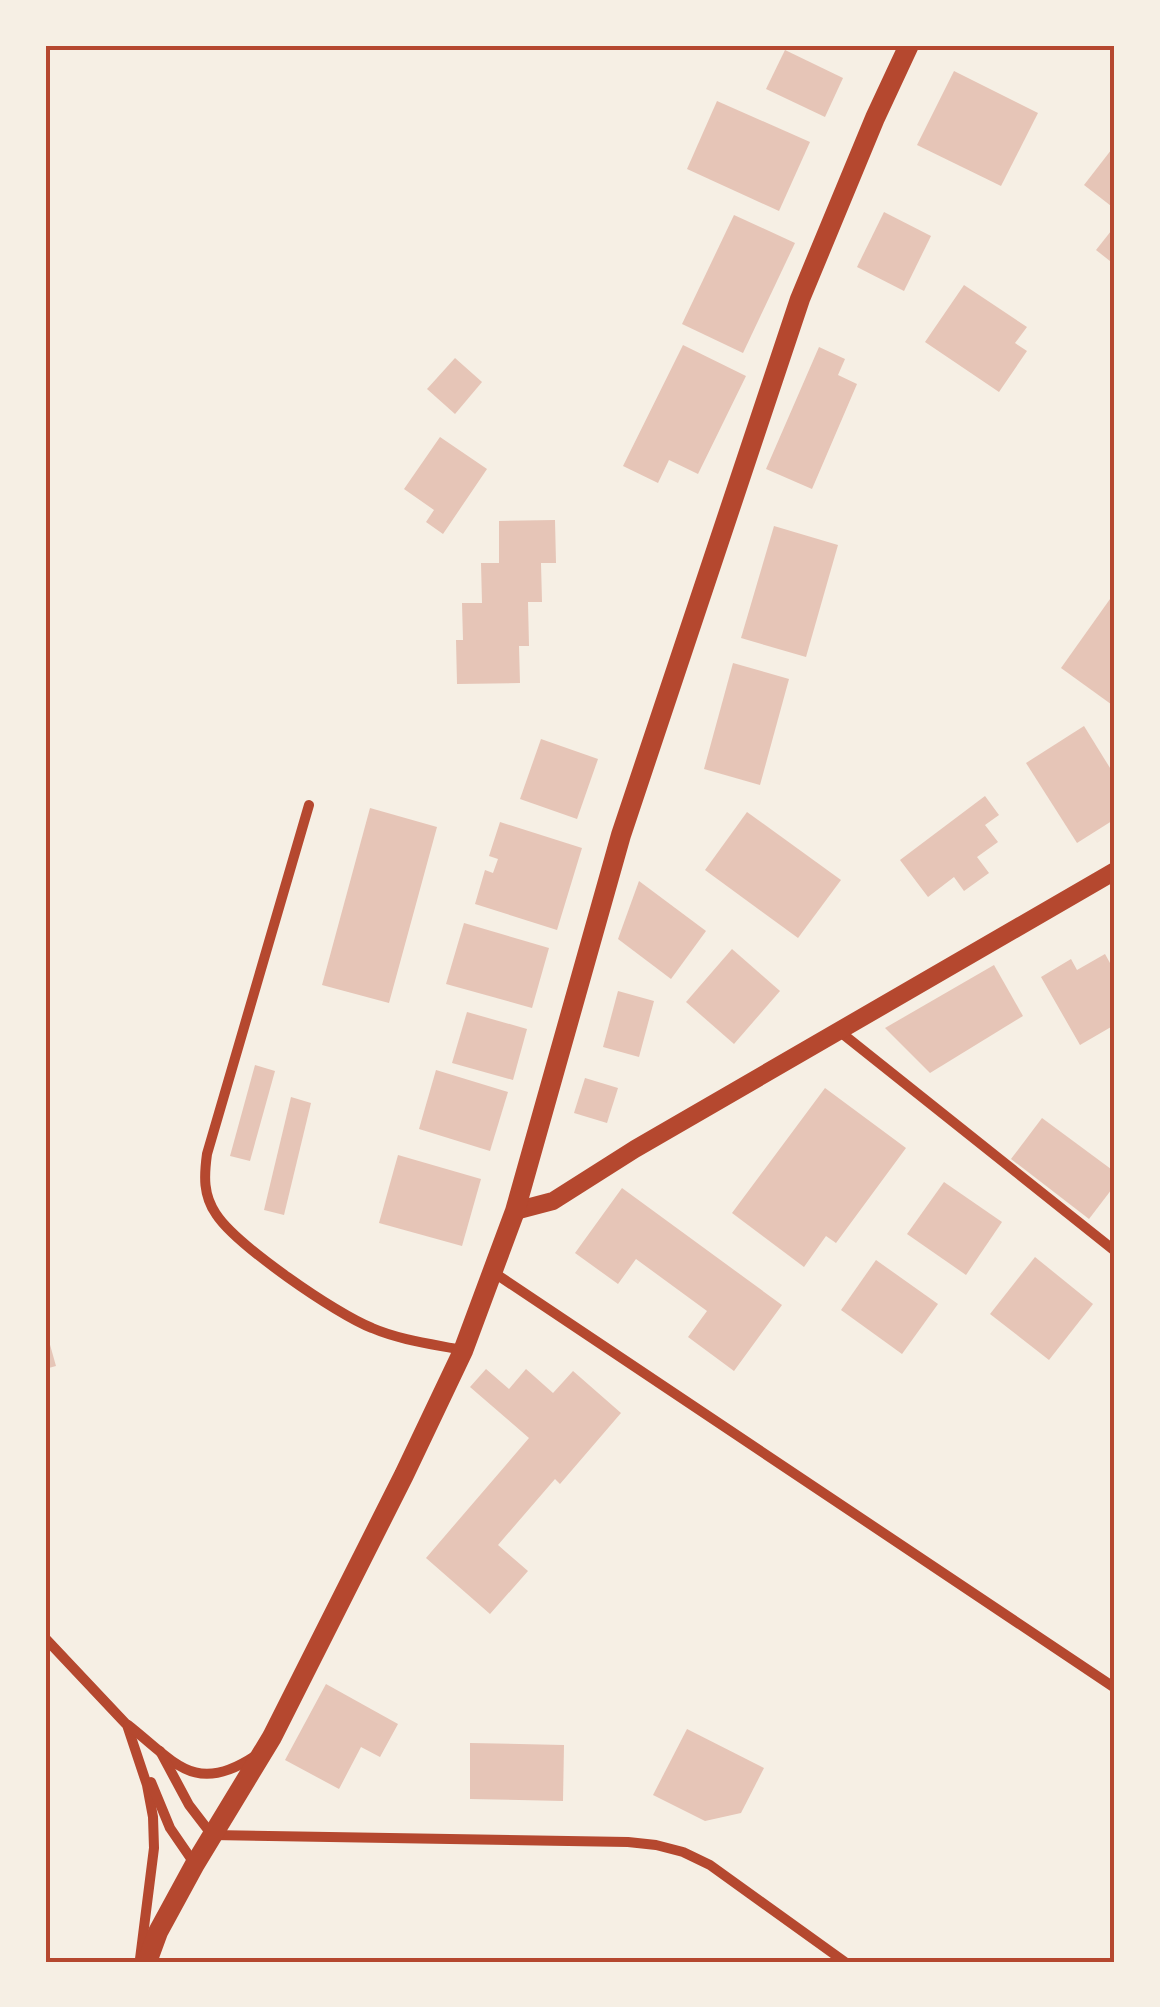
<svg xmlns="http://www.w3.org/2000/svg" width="1160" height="2007" viewBox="0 0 1160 2007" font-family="'DejaVu Sans',sans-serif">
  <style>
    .building { fill: #e6c5b7 }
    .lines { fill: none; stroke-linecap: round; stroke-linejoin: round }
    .minor { stroke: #b5482f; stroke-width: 10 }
    .tertiary { stroke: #b5482f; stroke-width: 18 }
    .secondary { stroke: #b5482f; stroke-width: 20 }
    .neatline { fill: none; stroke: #b5482f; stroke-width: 4 }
  </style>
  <rect width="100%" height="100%" fill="#f6efe4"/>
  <!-- building -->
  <g class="building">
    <path d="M785 50 843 78 825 117 766 89Z"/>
    <path d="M954 71 1038 113 1001 186 917 145Z"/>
    <path d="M717 101 810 142 779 211 687 169Z"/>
    <path d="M1115 145V209L1084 185Z"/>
    <path d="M884 212 931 236 904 291 857 267Z"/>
    <path d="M734 215 795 243 743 353 682 324Z"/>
    <path d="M1115 226V265L1096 250Z"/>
    <path d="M964 285 1027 327 1015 343 1027 351 999 392 925 342Z"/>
    <path d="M683 345 746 376 698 474 669 460 658 483 623 466Z"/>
    <path d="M819 347 845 359 838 375 857 384 812 489 766 469Z"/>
    <path d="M455 358 482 382 455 414 427 389Z"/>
    <path d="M440 437 487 469 443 534 426 522 434 510 404 489Z"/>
    <path d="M555 520 556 563H541L542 602H528L529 646H519L520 683 457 684 456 640H463L462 603H482L481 563H499V521Z"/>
    <path d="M774 526 838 545 806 657 741 638Z"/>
    <path d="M1115 592V707L1061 668Z"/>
    <path d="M733 663 789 679 760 785 704 769Z"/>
    <path d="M1084 726 1115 776V819L1077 843 1026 763Z"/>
    <path d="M541 739 598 759 577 819 520 799Z"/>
    <path d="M985 796 999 815 985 825 998 842 977 857 989 873 964 891 954 877 928 897 900 860Z"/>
    <path d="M370 808 437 827 389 1003 322 985Z"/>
    <path d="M747 812 841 880 798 938 705 870Z"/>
    <path d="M500 822 582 848 557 930 475 904 485 870 493 873 498 859 489 856Z"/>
    <path d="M639 881 706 931 671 979 618 939Z"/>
    <path d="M464 923 549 948 532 1008 446 984Z"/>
    <path d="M732 949 780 991 734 1044 686 1002Z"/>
    <path d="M1105 954 1115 972V1035L1111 1027 1080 1045 1041 977 1071 959 1077 970Z"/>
    <path d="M994 965 1023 1016 930 1073 885 1028Z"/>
    <path d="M618 991 654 1001 639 1057 603 1047Z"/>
    <path d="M467 1012 527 1029 513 1080 452 1063Z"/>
    <path d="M255 1065 275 1071 250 1161 230 1156Z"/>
    <path d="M436 1070 508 1092 490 1151 419 1129Z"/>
    <path d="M585 1078 618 1088 607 1123 574 1113Z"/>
    <path d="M825 1088 906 1148 836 1243 826 1236 804 1267 732 1213Z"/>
    <path d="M291 1097 311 1103 284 1215 264 1210Z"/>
    <path d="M1042 1118 1115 1172V1185L1089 1219 1011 1159Z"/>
    <path d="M398 1155 481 1179 462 1246 379 1223Z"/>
    <path d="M944 1182 1002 1222 966 1275 907 1234Z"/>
    <path d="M622 1188 782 1305 734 1371 688 1337 707 1311 636 1259 618 1284 575 1253Z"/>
    <path d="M1035 1257 1093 1304 1049 1360 990 1314Z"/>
    <path d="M876 1260 938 1304 902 1354 841 1310Z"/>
    <path d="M45 1327 56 1366 45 1369Z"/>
    <path d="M486 1369 509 1389 526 1369 553 1393 573 1371 621 1413 560 1484 555 1479 498 1545 528 1571 490 1614 426 1558 529 1438 470 1387Z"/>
    <path d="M326 1684 398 1724 380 1757 361 1747 339 1789 285 1760Z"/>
    <path d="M687 1729 764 1768 741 1813 705 1821 653 1795Z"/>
    <path d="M470 1743 564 1745 563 1801 470 1799Z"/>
  </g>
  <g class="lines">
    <!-- minor -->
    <g class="minor">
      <path d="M309 805 207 1154C204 1176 203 1195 216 1214 236 1245 336 1314 372 1328 400 1340 432 1344 462 1350"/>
      <path d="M839 1031 1115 1251"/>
      <path d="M493 1272 1115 1688"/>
      <path d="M45 1638 127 1725 147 1785 153 1817 154 1848 140 1959"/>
      <path d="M128 1725C175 1762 195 1796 255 1756"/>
      <path d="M160 1751 189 1805 212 1835 628 1842 656 1845 683 1852 710 1865 845 1962"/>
      <path d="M151 1782 170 1828 194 1863"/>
    </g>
    <!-- tertiary -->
    <path class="tertiary" d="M515 1211 553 1201 635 1149 1115 871"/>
    <!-- secondary -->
    <path class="secondary" d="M147 1962 158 1932 195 1864 272 1737 404 1475 463 1351 515 1211 621 835 800 299 875 118 909 45"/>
  </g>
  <!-- border -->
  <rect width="1160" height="2007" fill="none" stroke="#f6efe4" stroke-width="95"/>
  <rect x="48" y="48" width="1064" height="1912" class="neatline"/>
</svg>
